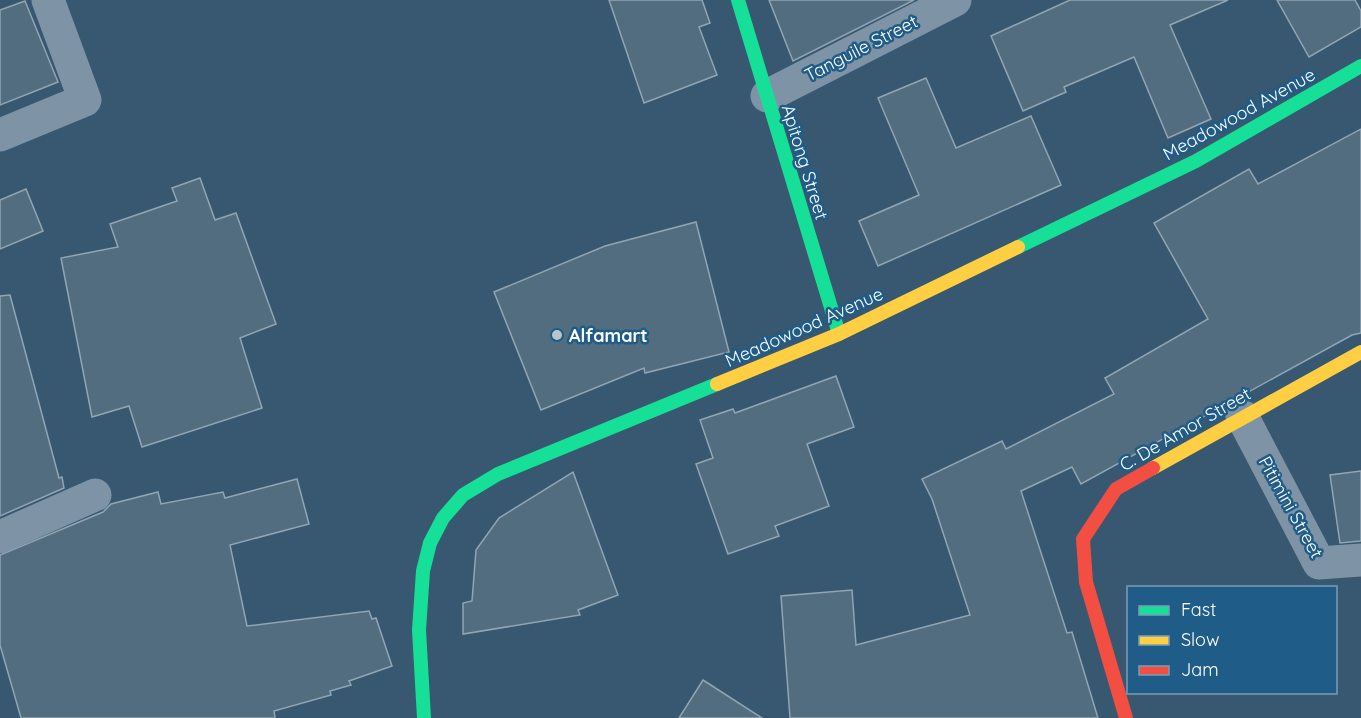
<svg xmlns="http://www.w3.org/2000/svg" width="1361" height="718" viewBox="0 0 1361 718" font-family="Quicksand,sans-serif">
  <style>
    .building { fill: #526d80; stroke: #92a5b3; stroke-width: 1.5 }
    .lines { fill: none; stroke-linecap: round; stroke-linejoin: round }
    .street { stroke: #7e94a6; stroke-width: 33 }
    .fast { stroke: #16e098; stroke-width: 14 }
    .slow { stroke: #ffcf43; stroke-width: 14 }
    .jam { stroke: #f24e42; stroke-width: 14 }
    .poi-dot { fill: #b9c5cd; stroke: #1f5c88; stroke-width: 2 }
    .labels { text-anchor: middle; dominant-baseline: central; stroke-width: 5; stroke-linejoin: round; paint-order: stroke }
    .street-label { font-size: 18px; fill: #fff; stroke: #1f5c88 }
    .poi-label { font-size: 18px; font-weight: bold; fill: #fff; stroke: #1f5c88; text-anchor: start }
  </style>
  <rect width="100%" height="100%" fill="#375870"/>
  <!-- building -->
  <g class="building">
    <path d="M609 0H702L710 23 699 27 717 75 644 103Z"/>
    <path d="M769 0H914L793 61Z"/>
    <path d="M1070 0H1228L1170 25 1211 119 1168 138 1134 57 1064 87 1066 92 1023 111 991 36Z"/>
    <path d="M1277 0H1355L1361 11V27L1309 57Z"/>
    <path d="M25 1 58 82 0 105V10Z"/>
    <path d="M926 78 956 148 1031 116 1061 185 878 266 859 221 919 195 878 98Z"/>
    <path d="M1361 129V333L1352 335 1081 484 1072 467 1021 491 1067 633 1072 632 1098 718H790L781 596 852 590 856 645 970 615 932 499 922 479 1002 441 1006 449 1114 394 1105 378 1208 319 1154 223 1249 169 1258 184Z"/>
    <path d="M200 178 215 220 236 213 276 324 240 338 262 408 142 447 129 406 92 417 61 258 118 247 110 224 177 201 172 188Z"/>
    <path d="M26 189 43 231 0 249V200Z"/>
    <path d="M696 222 729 352 645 373 644 368 541 410 494 292 605 246Z"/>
    <path d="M10 295 59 478 62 477 64 488 0 516V296Z"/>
    <path d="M836 376 854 427 807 444 829 506 775 526 779 536 728 554 696 464 713 458 700 420 733 409 735 413Z"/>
    <path d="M1361 471V541L1340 543 1330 475Z"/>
    <path d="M573 472 618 595 578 610 580 615 463 634V603L472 601 476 550 499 518Z"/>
    <path d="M297 479 309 524 230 545 247 626 369 611 372 619 376 618 392 666 349 681 351 685 330 691 331 695 274 711 275 718H21L0 645V555L103 512 111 504 158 492 161 504 223 492 225 498Z"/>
    <path d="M703 680 762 718H679Z"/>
  </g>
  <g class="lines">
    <!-- street -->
    <g class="street">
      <path d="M767 96 955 0"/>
      <path d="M0 135 85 100 48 0"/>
      <path d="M1242 416 1319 563 1361 560"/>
      <path d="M0 537 95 495"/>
    </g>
    <!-- fast -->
    <g class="fast">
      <path d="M738 0 839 334"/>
      <path d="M1018 247 1196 161 1361 66"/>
      <path d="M424 718 419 630 423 571 430 543 443 518 463 495 498 474 717 384"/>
    </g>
    <!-- slow -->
    <g class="slow">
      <path d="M717 384 839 334 1018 247"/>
      <path d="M1153 468 1361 352"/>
    </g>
    <!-- jam -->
    <path class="jam" d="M1126 718 1086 582 1083 539 1116 489 1153 468"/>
  </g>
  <!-- markers -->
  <circle class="poi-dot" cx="557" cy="335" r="6"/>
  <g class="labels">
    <!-- street labels -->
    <g class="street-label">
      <text transform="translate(861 48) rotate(-27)">Tanguile Street</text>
      <text transform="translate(1239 114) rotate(-29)">Meadowood Avenue</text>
      <text transform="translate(805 162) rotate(73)">Apitong Street</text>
      <text transform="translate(804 327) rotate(-24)">Meadowood Avenue</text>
      <text transform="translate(1185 429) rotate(-30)">C. De Amor Street</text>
      <text transform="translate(1291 507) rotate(61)">Pitimini Street</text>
    </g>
    <!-- poi labels -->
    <g class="poi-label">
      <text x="569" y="335">Alfamart</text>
    </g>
  </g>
  <!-- legend -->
  <rect x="1127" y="586" width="210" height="108" fill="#1f5c88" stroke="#799db8" stroke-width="1.5"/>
  <rect x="1139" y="606" width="30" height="9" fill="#16e098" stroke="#799db8" stroke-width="1.5"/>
  <text x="1181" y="616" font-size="18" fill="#ffffff">Fast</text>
  <rect x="1139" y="636" width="30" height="9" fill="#ffcf43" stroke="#799db8" stroke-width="1.5"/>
  <text x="1181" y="646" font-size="18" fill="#ffffff">Slow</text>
  <rect x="1139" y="666" width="30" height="9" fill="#f24e42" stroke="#799db8" stroke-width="1.5"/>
  <text x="1181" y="676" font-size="18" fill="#ffffff">Jam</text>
</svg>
